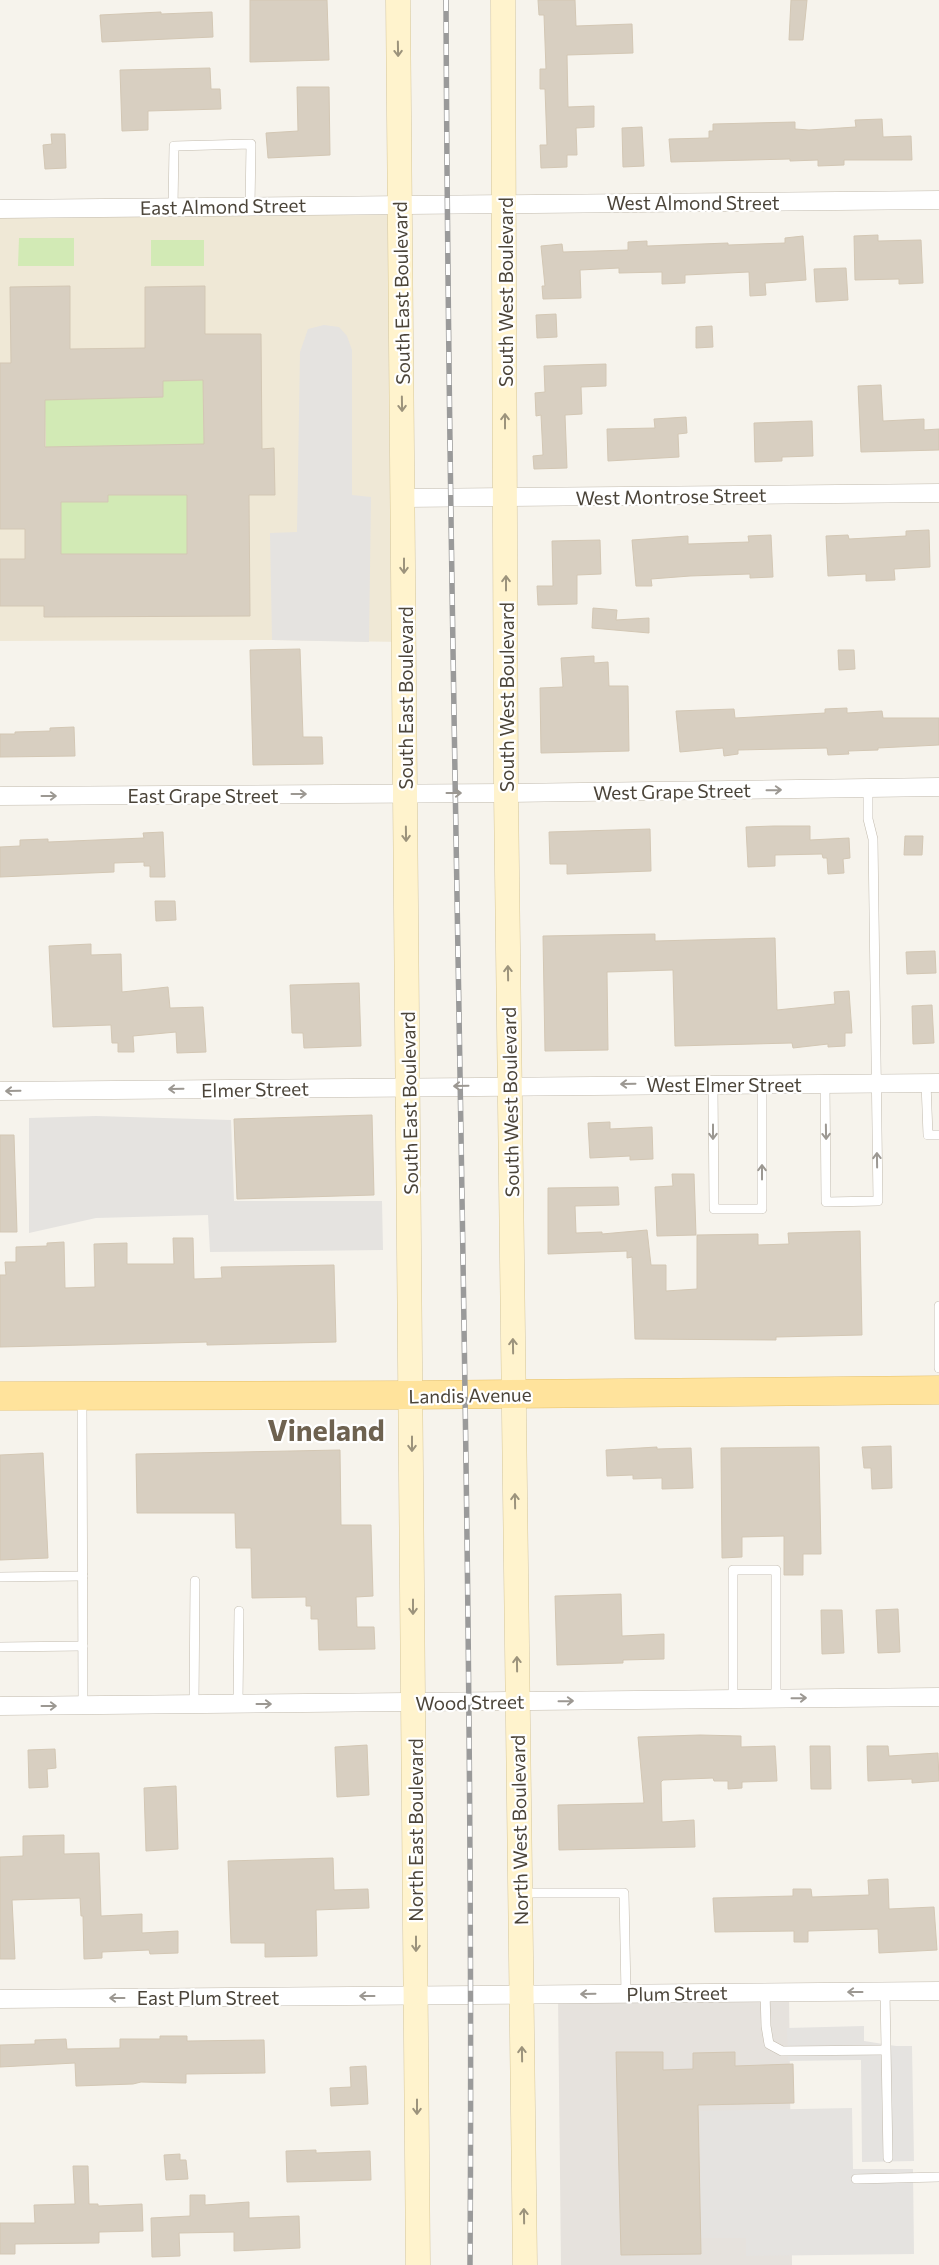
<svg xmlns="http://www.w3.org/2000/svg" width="939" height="2265" viewBox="0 0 939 2265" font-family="Commissioner,sans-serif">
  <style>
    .industrial { fill: #e6e2dd }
    .education { fill: #efe8d6 }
    .green { fill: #d2eab5 }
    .parking { fill: #e5e3e0 }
    .building { fill: #d8cfc1; stroke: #d3c7b4; fill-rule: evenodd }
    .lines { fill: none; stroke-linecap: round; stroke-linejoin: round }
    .service-casing { stroke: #c2bbae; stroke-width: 10 }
    .minor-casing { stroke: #c2bbae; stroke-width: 19 }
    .secondary-casing { stroke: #d6c79b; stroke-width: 25 }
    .primary-casing { stroke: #e6c16a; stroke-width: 29 }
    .service { stroke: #fff; stroke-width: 9 }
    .minor { stroke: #fff; stroke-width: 18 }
    .secondary { stroke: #fff3cd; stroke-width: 24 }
    .primary { stroke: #ffe39c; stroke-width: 28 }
    .rail-casing { stroke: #9a9a9a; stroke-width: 5.5 }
    .rail { stroke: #fff; stroke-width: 4; stroke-dasharray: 11; stroke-linecap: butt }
    .oneway { stroke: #9c937c }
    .oneway2 { stroke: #9c9892 }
    .labels { text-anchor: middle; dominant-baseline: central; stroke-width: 4.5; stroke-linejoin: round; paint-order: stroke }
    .street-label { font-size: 19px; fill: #4b4439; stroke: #fff }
    .town-label { font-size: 29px; font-weight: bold; fill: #6e6250; stroke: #fff }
  </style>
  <rect width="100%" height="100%" fill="#f6f3ec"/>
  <!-- industrial -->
  <path class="industrial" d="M789 1992 792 2265H561L558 1995Z"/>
  <!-- education -->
  <path class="education" d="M401 204 404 642 272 640 0 641V209Z"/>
  <!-- green -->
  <g class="green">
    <path d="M19 238H74V266H18Z"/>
    <rect x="151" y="240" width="53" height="26"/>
    <path d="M163 371 179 381 203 380 204 444 46 448 44 372 60 399 163 397Z"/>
    <path d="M108 495H187V554H61V502H108Z"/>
  </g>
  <!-- parking -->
  <g class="parking">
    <path d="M324 325 339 327 347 336 352 350V495L371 497 369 642 272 640 270 533 297 532 300 352 308 329Z"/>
    <path d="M96 1116 231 1120 234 1201H382L383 1250 210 1252 208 1215 96 1218 29 1233V1118Z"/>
    <path d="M864 2026V2041L896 2046H912L914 2161 862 2162 861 2060 788 2061 787 2028Z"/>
    <path d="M852 2108 853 2169H913L914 2254 746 2256V2238H701L700 2111Z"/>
  </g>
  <!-- building -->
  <g class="building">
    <path d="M250 0H327L329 60 250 62Z"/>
    <path d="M538 0H575L576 26 632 24 633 53 567 55 568 107 594 106V127L576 128 577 155H567V167L541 168 540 145H547L545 89H540V69H546L544 15H539Z"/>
    <path d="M791 0H807L803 40H789Z"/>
    <path d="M161 12V14L212 12 213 37 102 42 100 15Z"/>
    <path d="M210 68 211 89H220L221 109 148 111V130L122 131 120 70Z"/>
    <path d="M297 87H329L330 155 268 158 266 133 298 131Z"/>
    <path d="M882 119 883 137 911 136 912 160H844V165L818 166V160L790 161V159L671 162 669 139 709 138V131H713V124L795 122V129L809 130 856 127 855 120Z"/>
    <path d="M642 127 644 166 623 167 622 128Z"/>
    <path d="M51 134H65L66 168 45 169 43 145 52 144Z"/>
    <path d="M878 235V241L921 240 923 283 899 284V279L855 280 854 236Z"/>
    <path d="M803 236 806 280 765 283 766 295 750 296 749 272 685 275V283L662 284V272L619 273V268L580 270 581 298 543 299 542 286H545L541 246 562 244 563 252 628 250V242L647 241V246L728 243V245L785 243V238Z"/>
    <path d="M846 268 848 300 816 302 814 269Z"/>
    <path d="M70 286V349L145 348V287L205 286V334H261L262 449 274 448 275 495H249L250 616 44 617V606H0V559H25V529H0V363H11L10 287ZM203 380 204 444 45 447V400L163 397V381ZM108 495H187V554H61V502H108Z"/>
    <path d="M556 314 557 337 537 338 536 315Z"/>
    <path d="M712 326 713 347 696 348V327Z"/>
    <path d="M606 364V386L581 387 582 414 565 415 567 468 534 469 533 456 543 455 541 415 536 416 535 393 545 392 544 366Z"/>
    <path d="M881 385 883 421 924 419V430L939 429V450L861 452 858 386Z"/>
    <path d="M686 417 687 433 678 434 679 457 608 461 607 429 655 428 654 419Z"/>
    <path d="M812 421 813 456 782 457V461L755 462 754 423Z"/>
    <path d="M929 530 930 567 894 569 895 580 866 581V574L828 576 826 536 848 535 849 539 906 536V531Z"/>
    <path d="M771 535 773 577 750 578V574L690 576 651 579 652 586H636L632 540 688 536V544L749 542 748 536Z"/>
    <path d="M600 540 601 574 577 575V604L538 605 537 586H553L552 541Z"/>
    <path d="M593 608 617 610 616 620 649 618V633L592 628Z"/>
    <path d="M300 649 303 737H322L323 764 253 765 250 650Z"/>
    <path d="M838 650H854L855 669 839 670Z"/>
    <path d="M594 656V663L608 662 609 686H628L629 751 541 753 540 688 563 687 561 658Z"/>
    <path d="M847 708V713L882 711 883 718H939V745L878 748V750L848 751 849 754 828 755 827 748 738 750V754L724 756 723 748 680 752 676 711 734 709 735 718 825 713V709Z"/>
    <path d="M74 727 75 756 0 757V734H15V732L50 731V728Z"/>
    <path d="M774 826H810V840L849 838 850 858 843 859 844 873 828 874 827 858H823L822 854 775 855V866L748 867 746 827Z"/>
    <path d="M650 829 651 871 567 874V864H550L549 832Z"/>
    <path d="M163 832 165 877H150V866H144V862L114 863V872L0 877V847L20 846V840L48 839V842L144 838 143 833Z"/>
    <path d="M905 836H923L922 855H904Z"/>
    <path d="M155 901H175L176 920 156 921Z"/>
    <path d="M655 934V941L775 938 777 1010 835 1004 834 992 849 991 852 1033H845V1046L828 1047V1044L793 1048 792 1043 675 1046 673 970 607 972 608 1050 545 1051 543 936Z"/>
    <path d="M91 944V955L121 954 122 992 168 987 170 1008 203 1007 206 1052 177 1053 176 1032 133 1036 134 1052H118V1043H112L111 1025 53 1027 49 946Z"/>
    <path d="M935 951 936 973 907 974 906 952Z"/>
    <path d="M359 983 361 1046 304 1048 303 1033H292L290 985Z"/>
    <path d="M932 1005 934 1043 913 1044 912 1006Z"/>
    <path d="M372 1115 374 1195 237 1199 234 1119Z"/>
    <path d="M610 1122V1129L652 1127 653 1159 630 1160V1156L590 1158 588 1123Z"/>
    <path d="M0 1135H14L17 1232H0Z"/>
    <path d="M672 1174H694L696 1235 657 1236 655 1187 673 1186Z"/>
    <path d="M618 1187 619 1205 575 1206 576 1233 602 1232V1234L647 1230 651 1265H666V1291L697 1289V1235L758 1234V1245L789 1244 788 1233 860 1231 862 1335 776 1337V1340L635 1339 632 1257 627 1258V1251L548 1254V1188Z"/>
    <path d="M173 1238H193L194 1279 222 1278 221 1267 334 1265 336 1342 207 1345V1342L0 1347V1275H6L5 1262H16V1247L47 1246V1243L64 1242 65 1288 95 1287 94 1244 127 1243V1264H174Z"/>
    <path d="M891 1446 892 1488 872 1489 871 1468H864L862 1447Z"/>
    <path d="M657 1447V1449L691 1448 693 1488 662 1489V1478L633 1479V1475L607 1476 606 1450Z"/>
    <path d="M819 1447 821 1554H803V1575H784V1536L742 1537V1557L722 1558 721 1448Z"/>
    <path d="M340 1450 341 1525H371L373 1596 356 1597 357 1627H374L375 1649 319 1650 318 1619H311V1606H306V1597L252 1598 251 1548H236L235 1513H137L136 1454Z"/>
    <path d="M43 1453 48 1558 0 1560V1455Z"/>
    <path d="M621 1594 622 1636 664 1634V1659L623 1660V1663L557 1665 555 1596Z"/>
    <path d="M898 1609 900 1652 878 1653 876 1610Z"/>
    <path d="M821 1610H842L844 1653 822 1654Z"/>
    <path d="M700 1735 741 1736V1747L775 1746 777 1781 742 1782V1788L728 1789V1781H714L713 1778 663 1780 661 1782 662 1822 694 1820 695 1847 559 1850 558 1805 644 1803 638 1737Z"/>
    <path d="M367 1745 369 1795 337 1797 335 1747Z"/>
    <path d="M810 1746H830L831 1789H811Z"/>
    <path d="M867 1746H888L889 1756 938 1753 939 1781 912 1783V1779L868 1781Z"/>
    <path d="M55 1749 56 1768 47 1769 48 1787 29 1788 28 1750Z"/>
    <path d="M176 1786 178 1849 146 1851 144 1788Z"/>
    <path d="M64 1835V1854L99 1853 101 1916 142 1914V1933L178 1931V1953L150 1954 149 1950 102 1952V1958L84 1959 83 1916H81L80 1898 12 1900 15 1959H0V1857L23 1856V1836Z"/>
    <path d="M333 1858 334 1890 368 1889 369 1908 316 1910 317 1956 265 1957V1943H231L228 1861Z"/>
    <path d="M888 1879 889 1909 934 1907 937 1950 879 1953 878 1929 808 1931V1942H794V1931L715 1932 713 1898 793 1896V1889H811L812 1897 869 1895 868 1880Z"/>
    <path d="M160 2036H187V2041L264 2040 265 2073 186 2074V2083L141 2082 133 2084 76 2086 75 2063 0 2067V2045L35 2044V2040L66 2039 67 2049 120 2048V2039H160Z"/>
    <path d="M616 2052H663V2070L693 2069V2053L735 2052V2066L793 2064 794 2103 698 2105 701 2254 621 2255Z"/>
    <path d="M366 2066 368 2104 331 2106 330 2088 351 2087 350 2067Z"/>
    <path d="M316 2150V2153L370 2151 371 2180 287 2182 286 2151Z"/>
    <path d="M180 2154V2160H186L188 2179 166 2180 164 2155Z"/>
    <path d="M73 2166H88L89 2204H98V2206L142 2204 143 2231 99 2232V2243L15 2244V2254H0V2223H35L34 2205 75 2204Z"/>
    <path d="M190 2195H205V2205L249 2202V2218L299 2216 300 2248 234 2251V2232L179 2233 180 2256 152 2257 151 2218 190 2216Z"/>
  </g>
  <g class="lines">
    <defs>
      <g id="service">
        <path d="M173 207 174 146 251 144 250 206"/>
        <path d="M825 1083 826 1202 878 1201 873 839 868 819V788"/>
        <path d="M926 1083 928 1135H939"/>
        <path d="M713 1084 714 1209H762V1083"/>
        <path d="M939 1306V1368"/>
        <path d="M82 1399 83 1705"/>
        <path d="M0 1577 83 1576"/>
        <path d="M0 1647 83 1646"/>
        <path d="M733 1699V1570H776V1698"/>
        <path d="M238 1704 239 1611"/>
        <path d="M194 1705 195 1581"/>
        <path d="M520 1893H624L626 1994"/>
        <path d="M885 1992 888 2158"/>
        <path d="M765 1993 766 2026 769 2044 782 2051 885 2050"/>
        <path d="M856 2179 939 2177"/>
      </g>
      <g id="minor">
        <path d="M0 209 939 200"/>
        <path d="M403 498 939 493"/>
        <path d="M0 796 506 793 939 787"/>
        <path d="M0 1091 939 1083"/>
        <path d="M0 1706 939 1697"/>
        <path d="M0 1999 939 1991"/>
      </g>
      <g id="secondary">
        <path d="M398 0 418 2265"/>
        <path d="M503 0 506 793 525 2265"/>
      </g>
      <path id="primary" d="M0 1396 411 1395 939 1390"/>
    </defs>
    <!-- service casing -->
    <use href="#service" class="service-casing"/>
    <!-- minor casing -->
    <use href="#minor" class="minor-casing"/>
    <!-- secondary casing -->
    <use href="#secondary" class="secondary-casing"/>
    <!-- primary casing -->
    <use href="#primary" class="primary-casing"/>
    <!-- service -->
    <use href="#service" class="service"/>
    <!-- minor -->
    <use href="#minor" class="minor"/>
    <!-- secondary -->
    <use href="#secondary" class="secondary"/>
    <!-- primary -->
    <use href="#primary" class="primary"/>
    <defs>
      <path id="rail" d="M446 0C449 755 475 1510 470 2265"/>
    </defs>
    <!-- rail casing -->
    <use href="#rail" class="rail-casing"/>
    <!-- rail -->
    <use href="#rail" class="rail"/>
  </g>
  <!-- one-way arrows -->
  <defs><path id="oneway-shaft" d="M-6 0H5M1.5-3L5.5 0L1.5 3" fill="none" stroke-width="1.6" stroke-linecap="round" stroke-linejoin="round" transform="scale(1.25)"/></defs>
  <g class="oneway">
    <use href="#oneway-shaft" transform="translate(398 49) rotate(89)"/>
    <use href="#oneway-shaft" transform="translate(402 404) rotate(89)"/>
    <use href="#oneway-shaft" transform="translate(505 421) rotate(-90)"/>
    <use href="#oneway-shaft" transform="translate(404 566) rotate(90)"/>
    <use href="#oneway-shaft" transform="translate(506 583) rotate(-90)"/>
    <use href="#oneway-shaft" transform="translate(406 834) rotate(89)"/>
    <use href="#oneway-shaft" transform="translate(508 973) rotate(-91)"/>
    <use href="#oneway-shaft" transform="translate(513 1346) rotate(-91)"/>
    <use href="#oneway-shaft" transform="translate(412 1444) rotate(90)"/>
    <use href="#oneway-shaft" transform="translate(515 1501) rotate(-91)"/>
    <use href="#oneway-shaft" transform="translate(413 1607) rotate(90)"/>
    <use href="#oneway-shaft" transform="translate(517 1664) rotate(-91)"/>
    <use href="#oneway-shaft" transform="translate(416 1944) rotate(90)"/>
    <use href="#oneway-shaft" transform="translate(522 2054) rotate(-91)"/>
    <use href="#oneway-shaft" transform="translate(417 2107) rotate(90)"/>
    <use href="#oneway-shaft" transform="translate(524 2216) rotate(-91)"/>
  </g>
  <g class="oneway2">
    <use href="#oneway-shaft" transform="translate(774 790) rotate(-1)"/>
    <use href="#oneway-shaft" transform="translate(454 793)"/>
    <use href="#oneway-shaft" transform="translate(299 794)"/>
    <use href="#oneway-shaft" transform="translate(49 796)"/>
    <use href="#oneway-shaft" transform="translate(628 1084) rotate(179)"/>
    <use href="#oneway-shaft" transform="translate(461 1086) rotate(179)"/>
    <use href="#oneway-shaft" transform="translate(176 1089) rotate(179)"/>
    <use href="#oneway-shaft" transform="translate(13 1091) rotate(179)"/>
    <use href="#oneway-shaft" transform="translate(713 1132) rotate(90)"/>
    <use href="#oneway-shaft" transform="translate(826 1132) rotate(89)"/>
    <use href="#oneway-shaft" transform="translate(877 1160) rotate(-91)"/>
    <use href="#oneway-shaft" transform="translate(762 1172) rotate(-90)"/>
    <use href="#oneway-shaft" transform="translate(799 1698) rotate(-1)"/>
    <use href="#oneway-shaft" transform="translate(566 1701) rotate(-1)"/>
    <use href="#oneway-shaft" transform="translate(264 1704)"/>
    <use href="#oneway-shaft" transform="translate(49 1706)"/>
    <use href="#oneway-shaft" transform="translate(855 1992) rotate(180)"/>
    <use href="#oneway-shaft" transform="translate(588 1994) rotate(179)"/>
    <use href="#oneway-shaft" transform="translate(367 1996) rotate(180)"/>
    <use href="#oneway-shaft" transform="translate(117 1998) rotate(180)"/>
  </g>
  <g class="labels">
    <!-- street labels -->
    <g class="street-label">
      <text x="693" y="202">West Almond Street</text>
      <text transform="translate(223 206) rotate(-1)">East Almond Street</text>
      <text transform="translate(505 292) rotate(-90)">South West Boulevard</text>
      <text transform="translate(401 293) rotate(-91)">South East Boulevard</text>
      <text transform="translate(671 496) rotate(-1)">West Montrose Street</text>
      <text transform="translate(506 697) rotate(-90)">South West Boulevard</text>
      <text transform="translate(405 698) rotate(-90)">South East Boulevard</text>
      <text transform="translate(672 791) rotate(-1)">West Grape Street</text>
      <text x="203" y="795">East Grape Street</text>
      <text x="724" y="1084">West Elmer Street</text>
      <text transform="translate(255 1089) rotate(-1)">Elmer Street</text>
      <text transform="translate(510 1102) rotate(-91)">South West Boulevard</text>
      <text transform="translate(409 1103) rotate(-91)">South East Boulevard</text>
      <text transform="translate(470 1395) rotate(-1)">Landis Avenue</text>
      <text transform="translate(470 1702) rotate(-1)">Wood Street</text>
      <text transform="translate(415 1830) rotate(-90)">North East Boulevard</text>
      <text transform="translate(519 1830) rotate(-91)">North West Boulevard</text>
      <text transform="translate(677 1993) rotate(-1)">Plum Street</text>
      <text x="208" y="1997">East Plum Street</text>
    </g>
    <!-- town labels -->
    <g class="town-label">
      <text x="326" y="1429">Vineland</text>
    </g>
  </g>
</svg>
